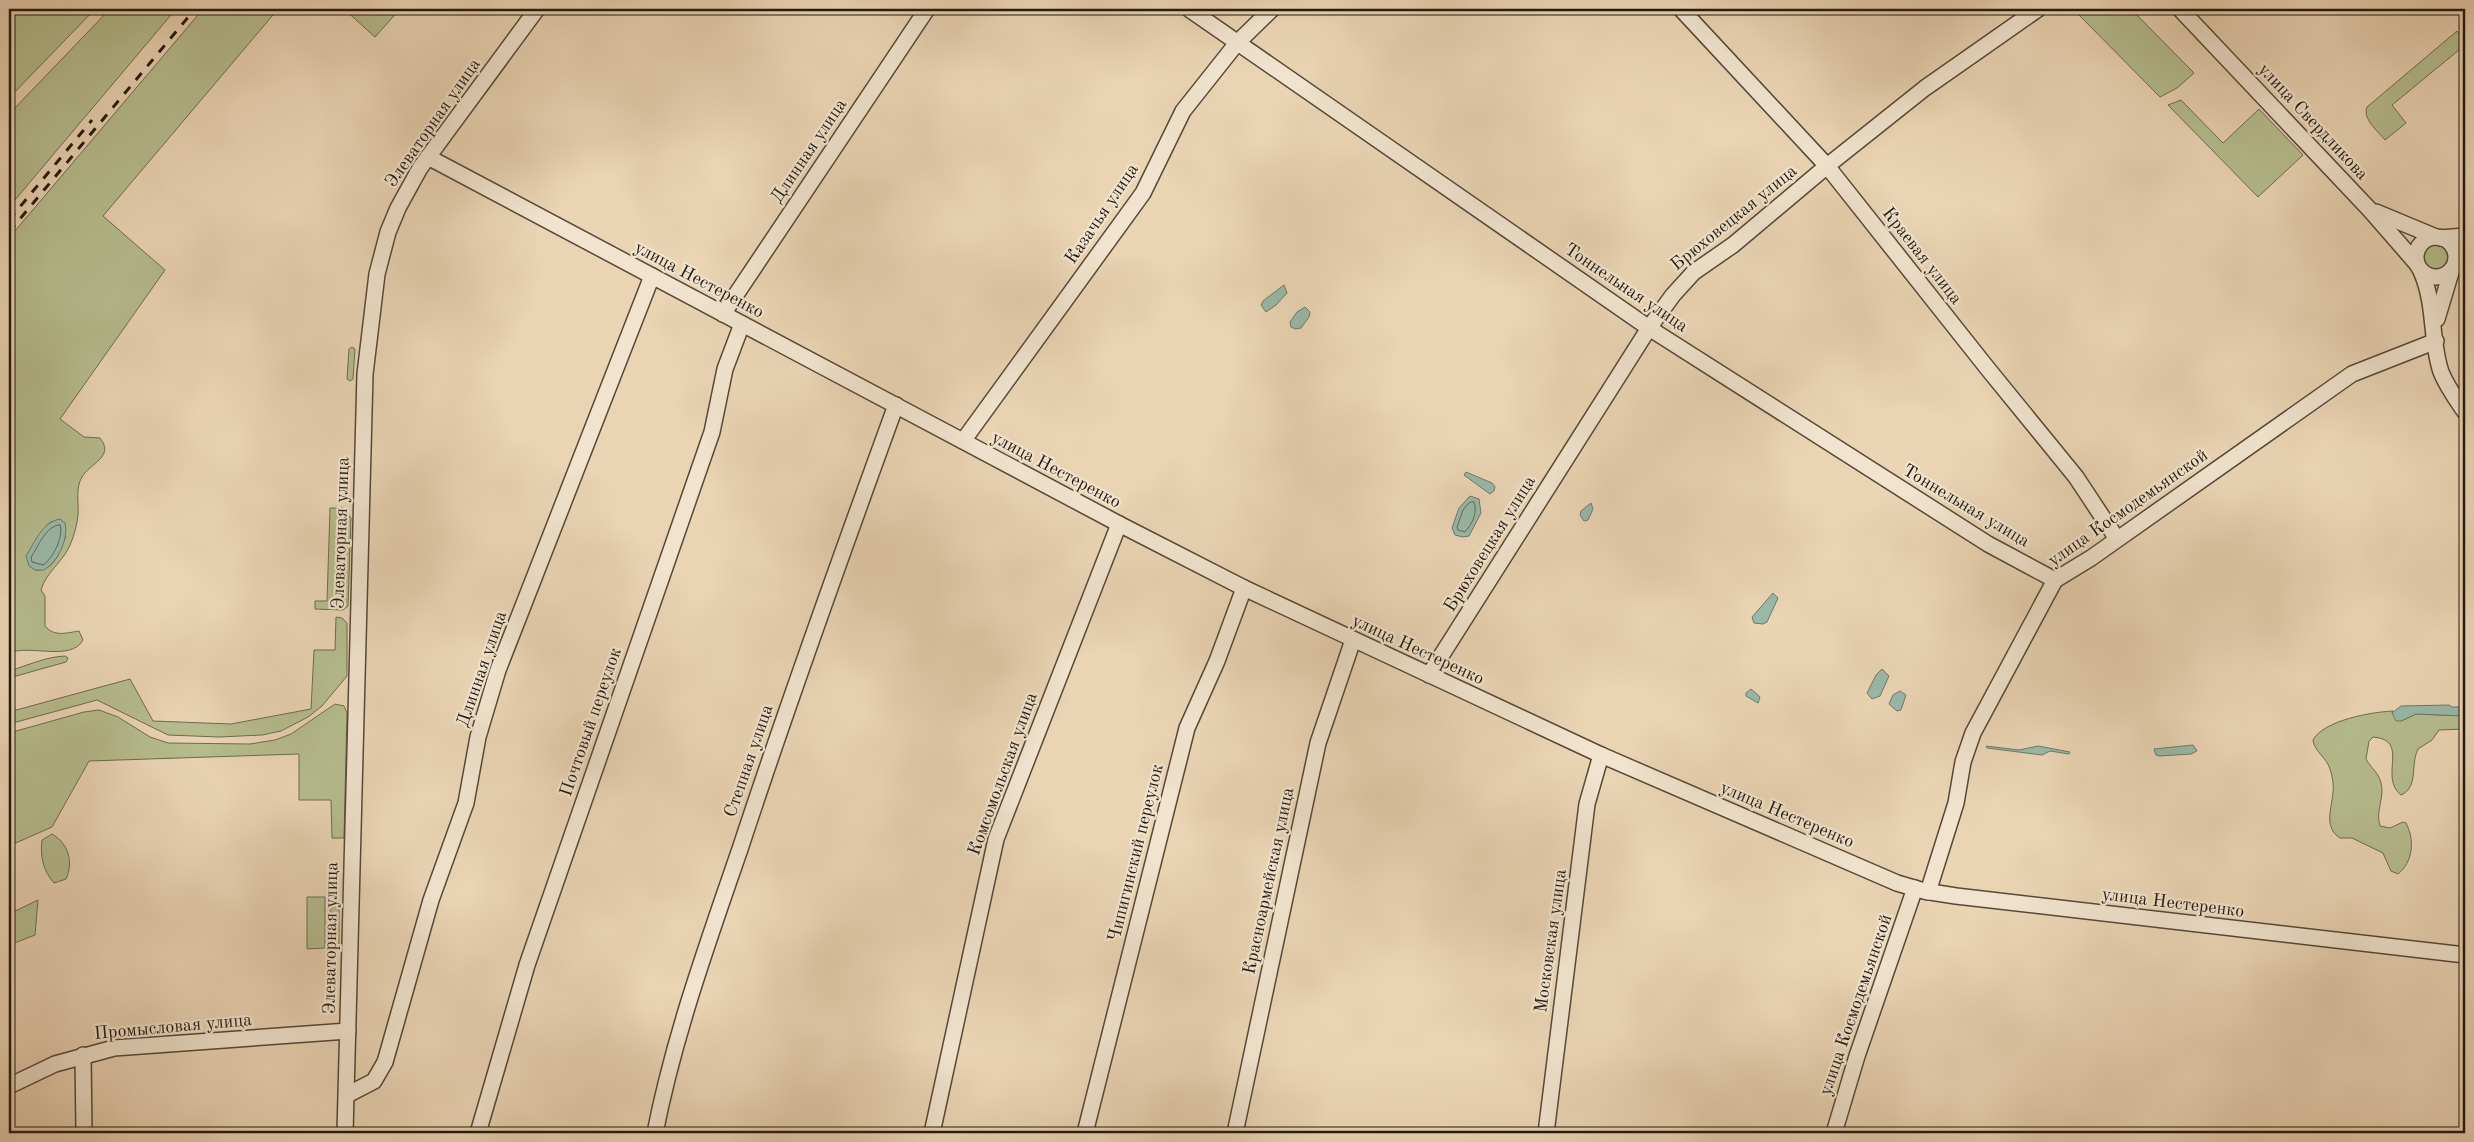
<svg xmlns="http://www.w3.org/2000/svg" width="2474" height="1142" viewBox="0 0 2474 1142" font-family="'Old Standard TT',serif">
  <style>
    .green { fill: #b6bd8e; stroke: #6e6b4e; fill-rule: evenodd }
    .water { fill: #99b9a8; stroke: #6b796b }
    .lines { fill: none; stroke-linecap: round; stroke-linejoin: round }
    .shore { stroke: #5f695c; stroke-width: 1 }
    .minor-casing { stroke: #564838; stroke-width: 18 }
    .minor { stroke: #f1e3ce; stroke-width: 15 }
    .rail { stroke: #25190f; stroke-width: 3; stroke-dasharray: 9 9; stroke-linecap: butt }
    .labels { text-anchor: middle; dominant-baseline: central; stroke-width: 4.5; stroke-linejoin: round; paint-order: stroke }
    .street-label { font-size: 18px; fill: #25190f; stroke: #f1e3ce }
  </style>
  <rect width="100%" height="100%" fill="#ead4b4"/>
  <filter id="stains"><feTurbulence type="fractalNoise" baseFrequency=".004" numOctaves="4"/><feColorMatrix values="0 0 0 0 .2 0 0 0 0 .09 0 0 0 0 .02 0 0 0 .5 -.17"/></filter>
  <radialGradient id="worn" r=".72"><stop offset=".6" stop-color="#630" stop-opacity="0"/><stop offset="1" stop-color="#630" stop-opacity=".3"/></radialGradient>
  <!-- green -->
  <g class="green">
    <path d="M9 9H95L9 98Z"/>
    <path d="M110 9H176L9 207V114Z"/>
    <path d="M203 9H278L103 216 165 270 60 419 84 437 100 438C115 457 90 463 82 477 75 489 79 502 78 515 77 525 74 536 70 545 63 562 46 572 41 590L45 596V626C54 637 66 633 79 631L83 640C71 662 30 644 9 653V238ZM52 521 66 536C59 551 56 571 35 570L26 556 46 526Z"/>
    <path d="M344 9H400L375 37Z"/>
    <path d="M2073 9H2131L2194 73 2177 88 2160 97Z"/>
    <path d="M2457 31 2465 41V45L2392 105 2406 123 2385 140C2378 131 2362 119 2367 107Z"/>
    <path d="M2181 100 2223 143 2259 109 2303 155 2258 197 2168 105Z"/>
    <circle cx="2436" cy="257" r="15"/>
    <path d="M352 347 355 349 353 379 350 381 347 379 349 349Z"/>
    <path d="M330 508H343L351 518 348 606 343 610 315 609V601H327Z"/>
    <path d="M336 617 342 618 347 623V676L322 706 308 717 281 731 262 735 219 737 168 735 97 700 9 724V712L130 679 153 721 231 724 311 709 314 650H335Z"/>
    <path d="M65 656 68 658 66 662 9 678V671C29 665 45 657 65 656Z"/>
    <path d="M335 704 344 706 347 713 344 838H332L331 800H299V754L89 761 52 827 9 846V733L84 712 99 710 118 717 150 737 168 743 250 744 275 740 291 734Z"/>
    <path d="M2393 711 2392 713 2401 721 2416 714 2465 716V729L2439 730 2432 740 2418 749C2410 765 2419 787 2401 795 2378 777 2411 740 2373 737L2369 741 2366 759C2370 767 2379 773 2381 783 2385 798 2375 811 2380 826L2390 828 2403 822 2406 823C2415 840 2413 862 2398 874L2391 871 2383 853 2352 838H2340C2323 827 2332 808 2333 792 2334 785 2332 775 2330 769 2327 758 2314 751 2313 740 2324 720 2372 712 2393 711Z"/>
    <path d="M52 834C68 843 74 862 66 879L54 883C43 871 40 856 42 840Z"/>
    <path d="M307 897H325V948L307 949Z"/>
    <path d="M38 900 35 935 12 944 9 942V914Z"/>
    <rect x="330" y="903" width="9" height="46"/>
  </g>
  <!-- water -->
  <g class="water">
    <path d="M1284 285 1287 293 1276 305 1266 312 1261 305 1263 301Z"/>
    <path d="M1305 307 1310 312 1309 317 1301 328 1295 329 1291 327 1290 322 1297 312Z"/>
    <path d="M1466 472 1492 483 1495 487 1494 491 1490 494 1464 475Z"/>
    <path d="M1470 496 1479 499 1481 513 1469 536 1463 537 1455 535 1452 528 1459 508Z"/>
    <path d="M1591 503 1593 509 1588 520 1584 521 1580 515 1581 511Z"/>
    <path d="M60 519 65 523C69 538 58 562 44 570H35L29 566 26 556C35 542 42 522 60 519Z"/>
    <path d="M1773 593 1778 598 1767 622 1763 624 1754 623 1752 617Z"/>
    <path d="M1882 669 1889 676 1880 696 1872 699 1867 693 1876 675Z"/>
    <path d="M1751 689 1760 697 1758 703 1746 696V693Z"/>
    <path d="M1900 691 1906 695 1901 710 1897 711 1889 704 1893 695Z"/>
    <path d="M2449 705 2452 707H2465V716L2416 714 2401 721H2396L2392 713 2401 706Z"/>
    <path d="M2193 745 2197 751 2191 754 2159 756 2156 755 2154 749Z"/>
    <path d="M1986 746 2019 750 2038 746 2070 752 2069 754 2050 751 2042 755 2034 754 1987 748Z"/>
  </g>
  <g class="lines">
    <!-- shore -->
    <g class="shore">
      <path d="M1474 502C1478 513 1472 524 1465 532L1458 530 1457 527 1463 510 1469 503Z"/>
      <path d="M60 525C64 536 53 559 43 565L32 562 31 557C38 547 46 525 60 525Z"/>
    </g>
    <defs>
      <g id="minor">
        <path d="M1189 9 1649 328 1988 544 2055 580"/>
        <path d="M1681 9 1827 166 1988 369 2076 477 2117 539"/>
        <path d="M2180 9 2370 210 2417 264"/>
        <path d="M428 157 1119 524 1244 588 1601 755 1897 883 1924 891 1956 896 2465 955"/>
        <path d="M2376 212 2436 237"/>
        <circle cx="2436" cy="257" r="20"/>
        <path d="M2440 238 2465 236"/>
        <path d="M2421 271C2436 305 2430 339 2441 372 2447 387 2456 399 2465 412"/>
        <path d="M723 314 927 9"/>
        <path d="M2437 319 2452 269"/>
        <path d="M963 441 1143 193 1183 111 1237 43 1272 9"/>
        <path d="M1429 675 1649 328 1673 295 1694 272 1733 245 1827 166 1925 88 2038 9"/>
        <path d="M1928 892 1956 803 1963 762 1973 733 2055 580 2091 558 2352 374 2436 341"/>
        <path d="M83 1055 84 1133"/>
        <path d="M9 1086 55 1064 114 1048 348 1031"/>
        <path d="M347 1095 374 1081 385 1062 431 900 466 803 478 737 498 670 652 276"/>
        <path d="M345 1133 365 374 377 274 388 232 398 208 420 168 537 9"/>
        <path d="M478 1133 527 965 712 432 725 369 742 324"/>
        <path d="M655 1133C674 1036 708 942 740 849 789 700 842 553 896 405"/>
        <path d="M932 1133 996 839 1119 524"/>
        <path d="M1085 1133 1187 728 1217 661 1244 588"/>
        <path d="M1235 1133 1318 743 1353 640"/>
        <path d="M1546 1133 1587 804 1601 755"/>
        <path d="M1834 1133 1857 1056 1915 888"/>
      </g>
    </defs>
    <!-- minor casing -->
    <use href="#minor" class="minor-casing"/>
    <!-- minor -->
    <use href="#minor" class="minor"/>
    <!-- rail -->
    <g class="rail">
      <path d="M9 220 92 120"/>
      <path d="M9 232 195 9"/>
    </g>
  </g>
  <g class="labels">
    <!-- street labels -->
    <g class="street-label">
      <text transform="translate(2313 122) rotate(47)">улица Свердликова</text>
      <text transform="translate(433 123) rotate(-55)">Элеваторная улица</text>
      <text transform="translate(809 151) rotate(-56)">Длинная улица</text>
      <text transform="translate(1102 214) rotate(-56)">Казачья улица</text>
      <text transform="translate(1734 218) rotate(-39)">Брюховецкая улица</text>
      <text transform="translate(1922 256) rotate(52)">Краевая улица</text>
      <text transform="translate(699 280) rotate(28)">улица Нестеренко</text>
      <text transform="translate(1626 288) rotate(34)">Тоннельная улица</text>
      <text transform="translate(1056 470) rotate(28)">улица Нестеренко</text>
      <text transform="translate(1966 506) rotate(31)">Тоннельная улица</text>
      <text transform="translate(2128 508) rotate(-35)">улица Космодемьянской</text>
      <text transform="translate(341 533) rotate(-88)">Элеваторная улица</text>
      <text transform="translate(1490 544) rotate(-58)">Брюховецкая улица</text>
      <text transform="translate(1418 650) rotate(25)">улица Нестеренко</text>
      <text transform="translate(482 669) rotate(-71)">Длинная улица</text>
      <text transform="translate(591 722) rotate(-71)">Почтовый переулок</text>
      <text transform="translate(749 761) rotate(-71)">Степная улица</text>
      <text transform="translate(1003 774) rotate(-70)">Комсомольская улица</text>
      <text transform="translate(1787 815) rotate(23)">улица Нестеренко</text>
      <text transform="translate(1136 853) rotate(-76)">Чипигинский переулок</text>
      <text transform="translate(1269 881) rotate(-78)">Красноармейская улица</text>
      <text transform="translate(2173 903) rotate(7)">улица Нестеренко</text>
      <text transform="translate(331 938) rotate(-89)">Элеваторная улица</text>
      <text transform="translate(1551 941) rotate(-82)">Московская улица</text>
      <text transform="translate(1856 1005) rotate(-71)">улица Космодемьянской</text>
      <text transform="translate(173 1027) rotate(-5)">Промысловая улица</text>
    </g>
  </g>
  <!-- margin -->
  <rect width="2474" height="1142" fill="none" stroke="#ead4b4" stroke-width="30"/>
  <rect x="10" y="10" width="2454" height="1122" fill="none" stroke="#25190f" stroke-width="2.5"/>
  <rect x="15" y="15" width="2444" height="1112" fill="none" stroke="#25190f"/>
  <rect width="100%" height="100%" filter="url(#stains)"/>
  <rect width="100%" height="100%" fill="url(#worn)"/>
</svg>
